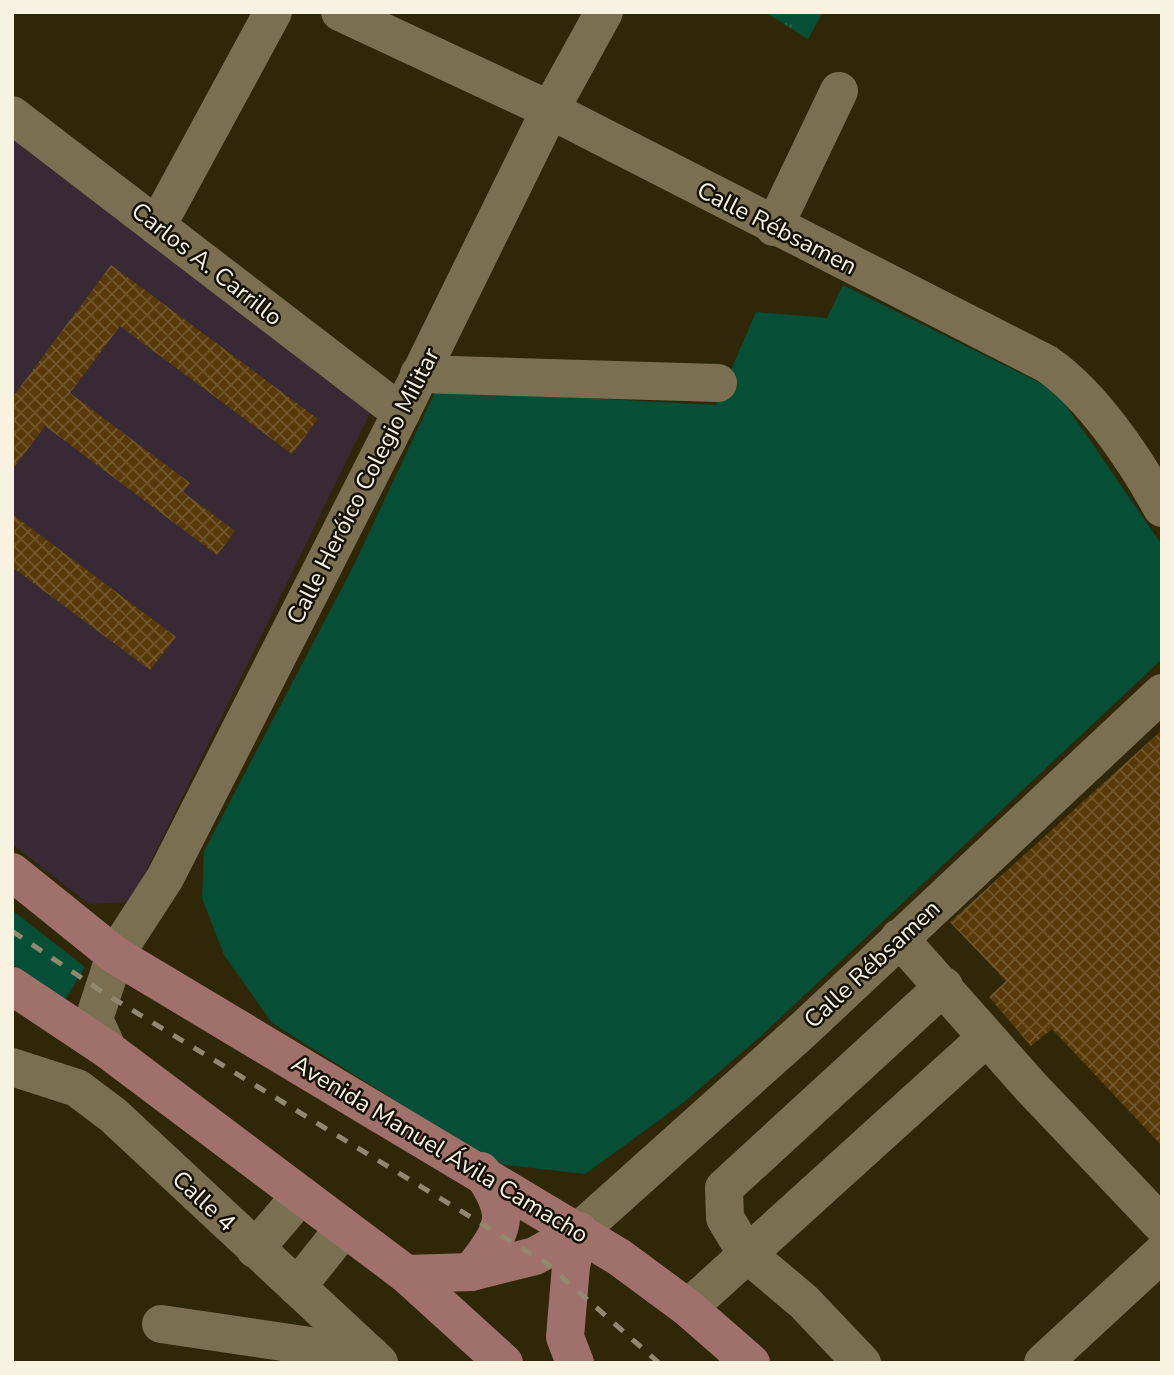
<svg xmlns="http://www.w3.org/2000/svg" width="1174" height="1375" viewBox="0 0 1174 1375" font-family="'Nunito Sans',sans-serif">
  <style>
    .education { fill: #392935 }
    .green { fill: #054f37 }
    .park { fill: url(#park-tufts) }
    .building { fill: url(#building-cross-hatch) }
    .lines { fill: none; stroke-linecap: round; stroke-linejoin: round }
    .minor { stroke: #7a6f50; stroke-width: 38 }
    .major { stroke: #a0706a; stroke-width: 38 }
    .rail { stroke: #908970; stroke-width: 5; stroke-dasharray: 12 12; stroke-linecap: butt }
    .labels { text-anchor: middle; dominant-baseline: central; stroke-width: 5; stroke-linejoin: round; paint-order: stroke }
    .street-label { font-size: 24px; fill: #f8f2e1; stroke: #141005 }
  </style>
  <defs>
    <pattern id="park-tufts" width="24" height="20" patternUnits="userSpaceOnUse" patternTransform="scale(1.75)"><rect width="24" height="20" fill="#054f37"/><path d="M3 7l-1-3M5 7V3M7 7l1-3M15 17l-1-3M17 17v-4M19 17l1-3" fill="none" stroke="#2a6954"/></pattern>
    <pattern id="building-cross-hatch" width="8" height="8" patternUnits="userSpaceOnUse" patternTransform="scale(1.75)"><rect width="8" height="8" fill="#583a09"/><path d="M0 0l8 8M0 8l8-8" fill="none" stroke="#71572d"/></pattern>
  </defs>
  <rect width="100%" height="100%" fill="#302708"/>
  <!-- education -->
  <path class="education" d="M12 137 372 409 131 902 89 904 12 844Z"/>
  <!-- green -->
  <g class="green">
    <path d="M843 285 1056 391 1162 545V659L761 1036 684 1102 585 1174 496 1164 272 1023 224 955 202 898 204 851 353 567 436 390 716 405 756 312 827 318Z"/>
    <path d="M12 910 85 967 65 1000 12 964Z"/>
  </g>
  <!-- park -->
  <path class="park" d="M765 12H823L808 39Z"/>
  <!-- building -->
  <g class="building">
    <path d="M111 265 318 419 292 454 120 326 70 393 190 483 183 492 235 531 217 555 45 426 12 470V398Z"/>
    <path d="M12 514 176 637 150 670 12 567Z"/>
    <path d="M1162 730V1146L1052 1029 1031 1046 989 997 1006 981 950 922Z"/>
  </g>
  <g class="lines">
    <!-- minor -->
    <g class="minor">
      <path d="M340 12 550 110 1047 364C1093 396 1135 459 1162 508"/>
      <path d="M12 115 401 413"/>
      <path d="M157 226 273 12"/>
      <path d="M774 227 839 91"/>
      <path d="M419 374 718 383"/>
      <path d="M899 938 1031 1087 1162 1225"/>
      <path d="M108 1050 94 1019 115 955 165 878 401 413 550 110 604 12"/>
      <path d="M12 1067 77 1088 113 1115 379 1363"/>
      <path d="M579 1231 803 1030 1162 693"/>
      <path d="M255 1249 301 1195"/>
      <path d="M297 1287 344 1228"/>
      <path d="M688 1308 986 1038"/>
      <path d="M161 1324 371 1355"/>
      <path d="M862 1363 804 1302 746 1253 725 1218 724 1188 944 986"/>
      <path d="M1043 1363 1162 1253"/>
    </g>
    <!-- major -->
    <g class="major">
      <path d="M12 872 115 955 619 1257 688 1308 751 1363"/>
      <path d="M12 986 108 1050 406 1274 504 1363"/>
      <path d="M471 1272C503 1230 514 1218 481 1171"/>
      <path d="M406 1274 471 1272 535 1256 579 1231"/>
      <path d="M575 1363 565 1337 571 1266 579 1231"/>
    </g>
    <!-- rail -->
    <path class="rail" d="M12 931 101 991 546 1263 659 1363"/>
  </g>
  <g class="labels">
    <!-- street labels -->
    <g class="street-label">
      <text transform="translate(777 228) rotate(27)">Calle Rébsamen</text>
      <text transform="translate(207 264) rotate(38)">Carlos A. Carrillo</text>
      <text transform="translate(363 486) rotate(-63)">Calle Heróico Colegio Militar</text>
      <text transform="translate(872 964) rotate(-43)">Calle Rébsamen</text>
      <text transform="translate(440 1149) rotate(31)">Avenida Manuel Ávila Camacho</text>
      <text transform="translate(204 1201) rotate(43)">Calle 4</text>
    </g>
  </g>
  <!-- border -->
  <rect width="1174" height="1375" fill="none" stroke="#f8f2e1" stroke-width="28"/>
</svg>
